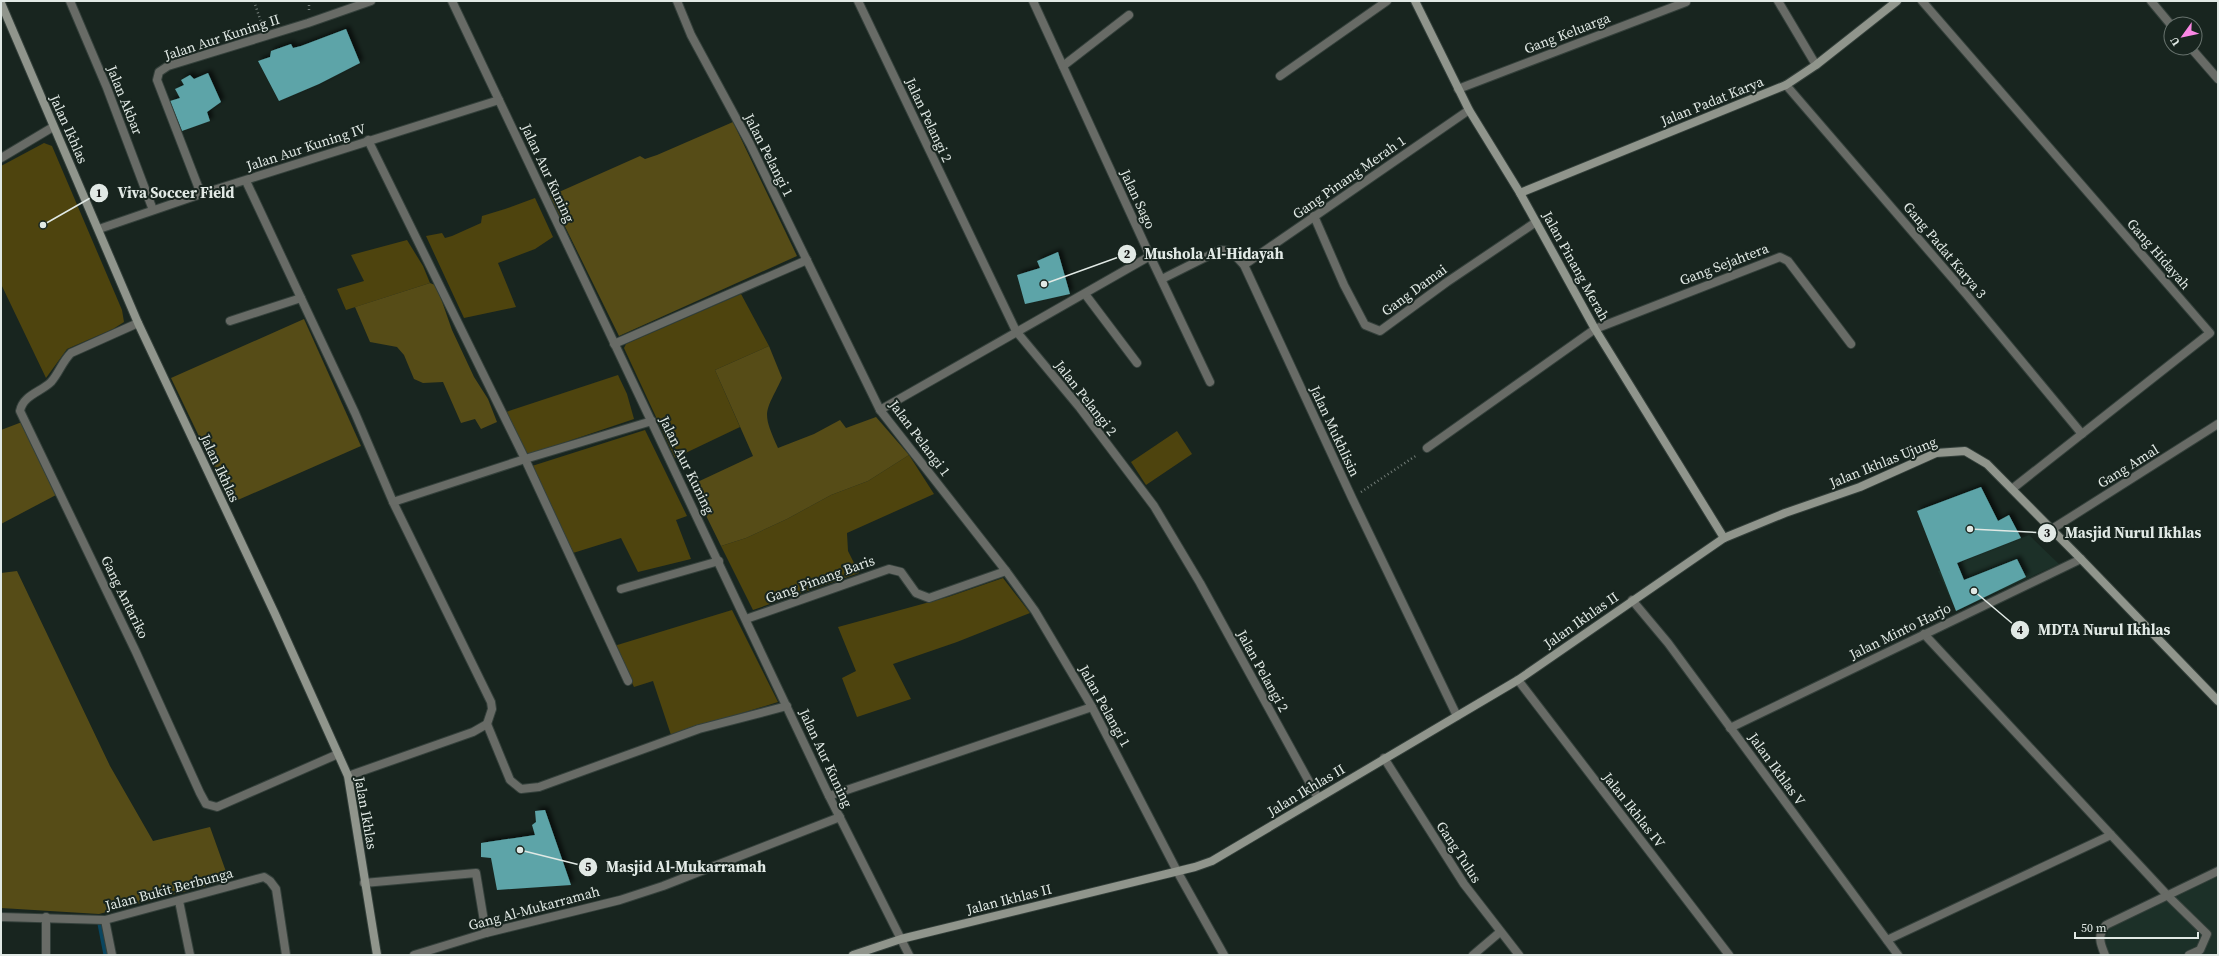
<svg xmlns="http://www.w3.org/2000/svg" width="2219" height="956" viewBox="0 0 2219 956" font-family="'Source Serif 4',serif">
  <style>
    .built { fill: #1c3028 }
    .green { fill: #4e440e }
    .forest { fill: #564c17 }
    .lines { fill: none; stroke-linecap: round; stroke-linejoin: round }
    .stream { stroke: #09455f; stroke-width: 5 }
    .building { fill: #5da4a8; filter: url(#shadow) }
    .lane-casing { stroke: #34403b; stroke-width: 10 }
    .street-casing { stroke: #34403b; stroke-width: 10 }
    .secondary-casing { stroke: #34403b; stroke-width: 10 }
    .path { stroke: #747e79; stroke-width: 2.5; stroke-dasharray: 1 3; stroke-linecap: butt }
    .lane { stroke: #686b66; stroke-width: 8 }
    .street { stroke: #686b66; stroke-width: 8 }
    .secondary { stroke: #90958c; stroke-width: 8 }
    .labels { text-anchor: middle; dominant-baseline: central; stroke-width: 4; stroke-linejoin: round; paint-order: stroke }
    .street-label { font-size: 14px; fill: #e1e9e5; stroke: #18251f }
    .leader { fill: none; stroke: #e1e9e5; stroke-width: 1.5 }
    .callout-dot { fill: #e1e9e5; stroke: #18251f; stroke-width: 1.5 }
    .mark-label { font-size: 12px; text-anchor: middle; font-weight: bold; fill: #111 }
    .callout-label { font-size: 15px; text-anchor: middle; font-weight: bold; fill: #e1e9e5; stroke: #18251f; stroke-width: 4; stroke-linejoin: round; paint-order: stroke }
  </style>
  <defs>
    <filter id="shadow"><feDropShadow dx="3.5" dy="-3.5" stdDeviation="2" flood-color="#0009"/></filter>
  </defs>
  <rect width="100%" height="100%" fill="#18251f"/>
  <!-- built -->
  <g class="built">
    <path d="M2029 535 2059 564 1956 611 1938 571Z"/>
    <path d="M2218 871V955H2105L2101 931Z"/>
  </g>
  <!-- green -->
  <g class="green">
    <path d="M44 143 52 146 122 310 124 322 113 329 67 349 46 378 1 284V166Z"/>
    <path d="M535 198 553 237 535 249 498 263 516 307 464 318 426 236 442 233 445 238 452 236 481 223 482 216 505 209Z"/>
    <path d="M407 240 423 266 430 283 346 310 337 289 364 281 351 255Z"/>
    <path d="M741 294 769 346 715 370 740 427 675 458 624 348 626 344Z"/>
    <path d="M618 375 627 394 634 419 527 455 506 412Z"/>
    <path d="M645 430 687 516 676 520 691 559 638 572 621 538 573 553 532 466Z"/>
    <path d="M1177 431 1192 454 1146 485 1131 462Z"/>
    <path d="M909 455 934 494 847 533 848 551 859 573 753 610 721 546 746 538 787 519 831 495 868 481Z"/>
    <path d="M1003 578 1030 613 957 642 893 664 911 699 857 717 842 678 856 671 838 627 948 597Z"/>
    <path d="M732 610 778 702 671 735 653 681 634 687 614 646Z"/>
  </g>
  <!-- forest -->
  <g class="forest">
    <path d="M733 122 797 256 619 336 550 196 640 156 645 159 657 155Z"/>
    <path d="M430 283 435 285 438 290 452 330 474 377 488 399 497 422 481 429 475 419 461 423 443 382 423 383 414 379 404 355 397 347 370 342 355 307Z"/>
    <path d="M304 319 361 446 231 503 171 378Z"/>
    <path d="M769 346 782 378C765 414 761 410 778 448L814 434 840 420 846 428 876 417 909 455 868 481 831 495 787 519 746 538 721 546 691 485 753 456 715 370Z"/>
    <path d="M22 422 56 495 1 524V430Z"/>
    <path d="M17 571 110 766 153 841 210 827 229 880 99 914 1 908V573Z"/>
  </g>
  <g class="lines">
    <!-- stream -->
    <path class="stream" d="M100 924 106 955"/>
  </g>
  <!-- building -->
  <g class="building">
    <path d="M346 29 360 63 319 84 279 101 258 61 270 57 271 51 291 44 293 48 301 46Z"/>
    <path d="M208 73 221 102 207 112 210 121 182 131 170 101 180 98 175 89 184 85 181 80 190 75 194 79Z"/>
    <path d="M1058 252 1070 294 1025 304 1017 275 1040 268 1037 261Z"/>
    <path d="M1981 487 1998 521 2009 515 2021 538 1957 563 1964 580 2017 559 2026 577 1956 611 1917 511Z"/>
    <path d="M545 810 571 885 497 890 491 858 481 857V843L535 835 532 825 536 822 535 811Z"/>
  </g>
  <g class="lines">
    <defs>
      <g id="lane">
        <path d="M230 321 301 298"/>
        <path d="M621 589 719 561"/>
        <path d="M364 883 476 873 486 933"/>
      </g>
      <g id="street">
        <path d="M70 1 107 88 153 210"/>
        <path d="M452 1 829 796 909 955"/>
        <path d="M677 1 691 35 750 144 880 410 1006 571 1035 611 1092 707 1177 871 1224 955"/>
        <path d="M858 1 1016 331 1080 408 1154 506 1200 583 1318 798"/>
        <path d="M1778 1 1816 65"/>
        <path d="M1922 1 2210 333 2012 489"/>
        <path d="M2151 1 2171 25"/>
        <path d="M2191 48 2218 79"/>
        <path d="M1063 66 1129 15"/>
        <path d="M1280 76 1387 1"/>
        <path d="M1786 85 1966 294 2082 434"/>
        <path d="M1458 89 1686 2"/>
        <path d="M368 140 525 459 628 681"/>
        <path d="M1 158 53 127"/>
        <path d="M246 181 355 413 393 502 491 702 492 709 487 724 473 732 348 776"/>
        <path d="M201 194 157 80 159 72 168 66 308 23 371 1"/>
        <path d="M1314 216 1344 285 1365 325 1380 331 1447 282 1536 222"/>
        <path d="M99 229 201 194 499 100"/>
        <path d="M1150 256 1210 382"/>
        <path d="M1244 265 1469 110"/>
        <path d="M1162 279 1220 250 1231 251 1244 265 1352 498 1457 716"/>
        <path d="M1085 294 1137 363"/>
        <path d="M138 323 71 353C62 362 59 373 51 382 41 392 23 395 20 411L136 652 200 793 206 804 217 807 338 754"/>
        <path d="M614 344 807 260"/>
        <path d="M880 410 1150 256 1033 1"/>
        <path d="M1427 448 1595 329 1780 257 1788 261 1851 344"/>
        <path d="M393 502 525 459 652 421"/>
        <path d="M2052 529 2218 424"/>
        <path d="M1632 600 1668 643 1898 955"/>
        <path d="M746 619 889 569 901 572 916 593 929 598 1006 571"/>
        <path d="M1924 634 2168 896 2207 934 2200 950 2189 955"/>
        <path d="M1518 680 1729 955"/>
        <path d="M487 724 510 780 521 789 539 787 699 729 787 706"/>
        <path d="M1730 728 2081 559"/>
        <path d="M1384 758 1464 884 1519 955"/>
        <path d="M829 796 1092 707"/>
        <path d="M179 901 190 955"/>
        <path d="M1 917 105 920 264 877 270 881 276 889 286 955"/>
        <path d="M105 920 112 955"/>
        <path d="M1887 940 2111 835"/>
        <path d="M46 955V917"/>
        <path d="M414 955 486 933 620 900 663 886 840 817"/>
        <path d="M1473 955 1500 932"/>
        <path d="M2105 955C2100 943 2097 935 2106 925L2218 871"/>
      </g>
      <g id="secondary">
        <path d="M1415 1 1469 110 1520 193 1595 329 1724 538"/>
        <path d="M1 3 138 323 275 614 348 776 377 955"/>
        <path d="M1520 193 1786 85 1816 65 1897 1"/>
        <path d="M853 955 901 939 1195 867 1212 861 1518 680 1724 538 1785 513 1860 487 1936 453 1965 451 1987 464 2081 559 2218 701"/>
      </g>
    </defs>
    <!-- lane casing -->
    <use href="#lane" class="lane-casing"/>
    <!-- street casing -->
    <use href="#street" class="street-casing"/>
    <!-- secondary casing -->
    <use href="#secondary" class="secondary-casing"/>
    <!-- path -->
    <g class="path">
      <path d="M254 1 262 25"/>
      <path d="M309 1V10"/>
      <path d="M1361 492 1417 455"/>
    </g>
    <!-- lane -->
    <use href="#lane" class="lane"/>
    <!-- street -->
    <use href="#street" class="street"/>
    <!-- secondary -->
    <use href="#secondary" class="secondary"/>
  </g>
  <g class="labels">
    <!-- street labels -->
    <g class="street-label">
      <text transform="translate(1567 33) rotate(-21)">Gang Keluarga</text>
      <text transform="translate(222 37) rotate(-18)">Jalan Aur Kuning II</text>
      <text transform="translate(125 100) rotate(68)">Jalan Akbar</text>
      <text transform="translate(1712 101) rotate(-22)">Jalan Padat Karya</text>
      <text transform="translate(929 120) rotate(65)">Jalan Pelangi 2</text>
      <text transform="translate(69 129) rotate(66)">Jalan Ikhlas</text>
      <text transform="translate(306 147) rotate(-18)">Jalan Aur Kuning IV</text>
      <text transform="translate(769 155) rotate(63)">Jalan Pelangi 1</text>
      <text transform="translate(548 173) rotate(65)">Jalan Aur Kuning</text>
      <text transform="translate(1349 177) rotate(-35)">Gang Pinang Merah 1</text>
      <text transform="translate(1138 199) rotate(65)">Jalan Sago</text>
      <text transform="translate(1945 250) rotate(50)">Gang Padat Karya 3</text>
      <text transform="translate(2159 254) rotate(49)">Gang Hidayah</text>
      <text transform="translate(1724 264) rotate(-21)">Gang Sejahtera</text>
      <text transform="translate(1576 266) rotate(61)">Jalan Pinang Merah</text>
      <text transform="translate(1414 290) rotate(-36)">Gang Damai</text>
      <text transform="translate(1086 398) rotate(52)">Jalan Pelangi 2</text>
      <text transform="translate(1335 431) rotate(65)">Jalan Mukhlisin</text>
      <text transform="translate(920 438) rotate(53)">Jalan Pelangi 1</text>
      <text transform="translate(1883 462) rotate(-22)">Jalan Ikhlas Ujung</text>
      <text transform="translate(687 465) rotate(64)">Jalan Aur Kuning</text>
      <text transform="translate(2128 466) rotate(-32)">Gang Amal</text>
      <text transform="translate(220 468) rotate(65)">Jalan Ikhlas</text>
      <text transform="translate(820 579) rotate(-20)">Gang Pinang Baris</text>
      <text transform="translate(125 597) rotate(64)">Gang Antariko</text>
      <text transform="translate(1581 620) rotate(-35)">Jalan Ikhlas II</text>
      <text transform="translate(1900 631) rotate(-26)">Jalan Minto Harjo</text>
      <text transform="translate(1263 671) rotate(61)">Jalan Pelangi 2</text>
      <text transform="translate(1105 706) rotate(61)">Jalan Pelangi 1</text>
      <text transform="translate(826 758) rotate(65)">Jalan Aur Kuning</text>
      <text transform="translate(1777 769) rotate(54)">Jalan Ikhlas V</text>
      <text transform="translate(1306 790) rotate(-31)">Jalan Ikhlas II</text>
      <text transform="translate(1634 810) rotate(52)">Jalan Ikhlas IV</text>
      <text transform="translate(366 813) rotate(80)">Jalan Ikhlas</text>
      <text transform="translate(1459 852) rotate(57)">Gang Tulus</text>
      <text transform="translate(169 889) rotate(-15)">Jalan Bukit Berbunga</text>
      <text transform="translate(1009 899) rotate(-14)">Jalan Ikhlas II</text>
      <text transform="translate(534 908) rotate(-15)">Gang Al-Mukarramah</text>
    </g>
  </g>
  <!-- callouts -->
  <path class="leader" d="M43 225L99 193M1044 284L1127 254M1970 529L2047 533M1974 591L2020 630M520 850L588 867"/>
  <g class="callout-dot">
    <circle cx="43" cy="225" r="4"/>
    <circle cx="1044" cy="284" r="4"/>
    <circle cx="1970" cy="529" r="4"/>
    <circle cx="1974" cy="591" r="4"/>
    <circle cx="520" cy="850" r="4"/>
    <circle cx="99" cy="193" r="10"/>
    <circle cx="1127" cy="254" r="10"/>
    <circle cx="2047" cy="533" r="10"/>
    <circle cx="2020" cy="630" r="10"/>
    <circle cx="588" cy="867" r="10"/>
  </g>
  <g class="mark-label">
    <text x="99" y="197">1</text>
    <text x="1127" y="258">2</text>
    <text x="2047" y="537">3</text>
    <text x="2020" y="634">4</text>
    <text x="588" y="871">5</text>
  </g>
  <g class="callout-label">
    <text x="176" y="198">Viva Soccer Field</text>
    <text x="1214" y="259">Mushola Al-Hidayah</text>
    <text x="2133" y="538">Masjid Nurul Ikhlas</text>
    <text x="2104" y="635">MDTA Nurul Ikhlas</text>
    <text x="686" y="872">Masjid Al-Mukarramah</text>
  </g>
  <!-- border -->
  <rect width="2219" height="956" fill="none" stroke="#e1e9e5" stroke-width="4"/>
  <!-- north arrow -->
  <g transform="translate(2183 36) rotate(237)"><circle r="19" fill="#18251f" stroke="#68736e"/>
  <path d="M0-3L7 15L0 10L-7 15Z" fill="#fb87e5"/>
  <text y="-6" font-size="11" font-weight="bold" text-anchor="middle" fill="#e1e9e5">U</text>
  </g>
  <!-- scale -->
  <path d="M2075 932v6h123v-6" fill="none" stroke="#e1e9e5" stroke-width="2"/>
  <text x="2081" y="932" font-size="12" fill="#e1e9e5" stroke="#18251f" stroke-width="3" paint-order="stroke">50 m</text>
</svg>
